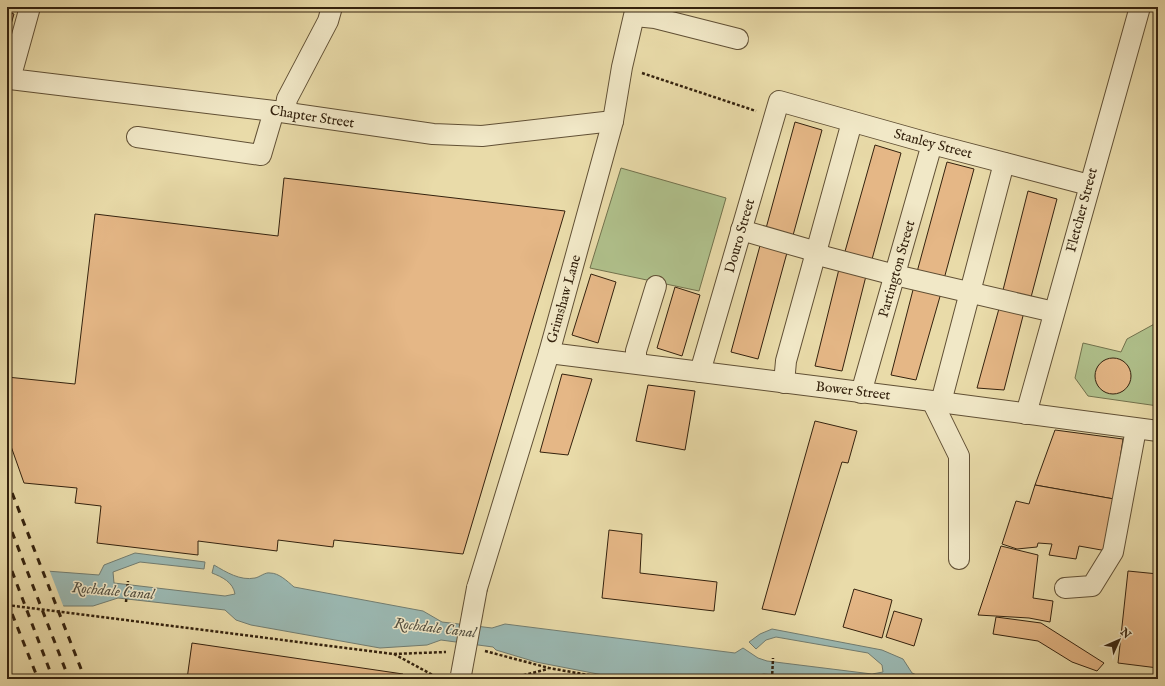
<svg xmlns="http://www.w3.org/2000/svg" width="1165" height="686" viewBox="0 0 1165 686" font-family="'IM FELL English',serif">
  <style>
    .green { fill: #b0c18c; stroke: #72724d }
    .water { fill: #9bb9b3; stroke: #727d71 }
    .pier { fill: #e9dba9 }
    .building { fill: #e5b786; stroke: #34220e }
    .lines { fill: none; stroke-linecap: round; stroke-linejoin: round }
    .minor-casing { stroke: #615035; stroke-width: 22 }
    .path { stroke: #34220e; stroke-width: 2.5; stroke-dasharray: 3 2; stroke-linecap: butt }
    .minor { stroke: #f1e8c7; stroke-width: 20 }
    .rail { stroke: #34220e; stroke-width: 3; stroke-dasharray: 7 7; stroke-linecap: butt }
    .minor-bridge-casing { stroke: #615035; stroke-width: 22; stroke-linecap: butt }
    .minor-bridge { stroke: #f1e8c7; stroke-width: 20 }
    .labels { text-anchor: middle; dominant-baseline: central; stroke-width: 3; stroke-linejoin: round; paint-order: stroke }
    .street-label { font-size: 14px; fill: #34220e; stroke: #f1e8c7 }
    .water-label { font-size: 15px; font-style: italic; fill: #534f40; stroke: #f1e8c7 }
  </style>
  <rect width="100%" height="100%" fill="#e9dba9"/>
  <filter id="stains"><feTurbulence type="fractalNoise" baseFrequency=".005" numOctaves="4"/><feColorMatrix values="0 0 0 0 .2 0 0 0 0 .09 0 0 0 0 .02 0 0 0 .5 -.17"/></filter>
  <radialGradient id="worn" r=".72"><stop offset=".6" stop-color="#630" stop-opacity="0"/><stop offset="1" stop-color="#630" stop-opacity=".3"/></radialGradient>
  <!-- green -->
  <g class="green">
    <path d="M621 168 726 198 699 291 590 268Z"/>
    <path d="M1158 322V406L1088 396 1075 378 1083 343 1121 352 1127 339Z"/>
  </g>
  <!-- water -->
  <path class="water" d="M135 553 205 562 204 569 140 562 113 572 114 583 225 596 235 594C233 582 222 577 212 573L214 565C226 572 240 581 255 578 260 577 265 572 270 573 279 573 287 581 294 587L423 611 442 622 492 628 505 624 735 653 743 648 758 658 767 661 872 674 883 672 882 665 868 653 776 637 766 640 756 649 749 642 760 634 772 629 882 650 903 659 912 673 921 677 930 679H808L764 674 737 679H683L603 675 536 662 496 650 493 647 441 640 427 645 380 648 251 625 236 620 225 610 118 598 93 606H64L7 601V568L99 575 104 565Z"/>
  <!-- pier -->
  <path class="pier" d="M7 566 49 569 64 608 7 603Z"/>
  <!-- building -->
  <g class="building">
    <path d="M7 12 14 14 7 38Z"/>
    <path d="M795 122 822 130 792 239 765 232Z"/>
    <path d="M875 145 901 153 871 263 844 255Z"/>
    <path d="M947 162 974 169 944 279 917 272Z"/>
    <path d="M284 178 565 211 463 554 334 540 333 547 278 540 277 551 198 541V555L97 543 101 506 75 503 77 488 24 483 7 435V377L75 384 95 214 278 236Z"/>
    <path d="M1028 191 1057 199 1030 301 1002 294Z"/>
    <path d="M761 242 788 249 758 359 731 352Z"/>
    <path d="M840 265 867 272 842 371 815 366Z"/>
    <path d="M591 274 616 282 598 343 572 335Z"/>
    <path d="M914 286 941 293 916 380 891 375Z"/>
    <path d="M675 287 700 295 682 356 657 348Z"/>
    <path d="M1000 305 1024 312 1004 390 977 388Z"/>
    <circle cx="1113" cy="376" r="18"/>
    <path d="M562 374 592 379 568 455 540 452Z"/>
    <path d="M648 385 695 391 685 450 636 441Z"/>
    <path d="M815 421 857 431 848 463 842 462 795 615 762 609Z"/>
    <path d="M1055 430 1123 439 1114 499 1035 485Z"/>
    <path d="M1035 485 1114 499 1107 551 1079 546 1076 559 1049 555 1052 544 1038 543 1037 547 1017 549 1002 544 1016 501 1029 504Z"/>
    <path d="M609 530 642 534 640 573 717 582 714 611 602 598Z"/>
    <path d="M1001 546 1038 555 1033 598 1053 601 1050 622 1029 618 978 615Z"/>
    <path d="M1128 571 1158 574V668L1118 663Z"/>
    <path d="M854 589 892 600 882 638 843 627Z"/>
    <path d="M894 611 922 619 914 646 886 637Z"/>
    <path d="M996 617 1041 623 1104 663 1097 671 1072 662 1038 641 993 634Z"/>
    <path d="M192 643 403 674 402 679H187Z"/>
  </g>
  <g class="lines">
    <defs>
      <g id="minor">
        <path d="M30 7 10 79 274 111 433 134 482 136 613 121"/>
        <path d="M635 16 655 18 738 39"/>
        <path d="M285 112 287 99 328 21 332 7"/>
        <path d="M137 137 261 155 274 111"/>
        <path d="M741 230 807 249 826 257 895 275 1054 312"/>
        <path d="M549 353 932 401 1158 431"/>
        <path d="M636 363V351L656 286"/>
        <path d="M700 372 779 101 932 144 1089 185"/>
        <path d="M784 383 786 361 852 122"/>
        <path d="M861 393 932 144"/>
        <path d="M932 401 959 456V559"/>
        <path d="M941 402 1004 163"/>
        <path d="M1026 414 1140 7"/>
        <path d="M477 588 549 353 613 121 622 67 636 7"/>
        <path d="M1065 588 1092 586 1113 552 1136 429"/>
      </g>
    </defs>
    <!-- minor casing -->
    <use href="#minor" class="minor-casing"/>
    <!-- path -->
    <g class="path">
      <path d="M642 73 756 111"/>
      <path d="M126 602 128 581"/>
      <path d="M7 605 393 654 446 652"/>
      <path d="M485 651 549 668 611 679"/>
      <path d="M394 654 440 679"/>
      <path d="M509 679 548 669"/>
      <path d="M772 679 773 658"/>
    </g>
    <!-- minor -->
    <use href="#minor" class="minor"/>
    <!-- rail -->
    <g class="rail">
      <path d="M7 480 85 679"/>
      <path d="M7 519 69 679"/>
      <path d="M7 558 53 679"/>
      <path d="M7 601 38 679"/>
    </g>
    <defs>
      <path id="minor-bridge" d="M461 675 477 588"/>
    </defs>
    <!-- minor-bridge casing -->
    <use href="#minor-bridge" class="minor-bridge-casing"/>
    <!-- minor-bridge -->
    <use href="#minor-bridge" class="minor-bridge"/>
  </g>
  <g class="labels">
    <!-- street labels -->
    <g class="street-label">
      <text transform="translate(312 117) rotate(9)">Chapter Street</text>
      <text transform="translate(933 144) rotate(15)">Stanley Street</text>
      <text transform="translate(1082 210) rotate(-75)">Fletcher Street</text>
      <text transform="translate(740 236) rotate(-74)">Douro Street</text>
      <text transform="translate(897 269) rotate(-74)">Partington Street</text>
      <text transform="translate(564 299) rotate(-74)">Grimshaw Lane</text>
      <text transform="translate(853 391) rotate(7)">Bower Street</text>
    </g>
    <!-- water labels -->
    <g class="water-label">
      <text transform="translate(113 591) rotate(5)">Rochdale Canal</text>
      <text transform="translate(435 628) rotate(7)">Rochdale Canal</text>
    </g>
  </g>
  <!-- margin -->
  <rect width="1165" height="686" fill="none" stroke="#e9dba9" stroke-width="24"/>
  <rect x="8" y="8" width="1149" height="670" fill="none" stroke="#34220e" stroke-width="2"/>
  <rect x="12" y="12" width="1141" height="662" fill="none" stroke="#34220e"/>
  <!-- north arrow -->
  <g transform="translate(1119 640) rotate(45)" stroke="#f1e8c7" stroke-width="3" paint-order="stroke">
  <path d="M0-3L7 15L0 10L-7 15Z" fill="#34220e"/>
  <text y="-6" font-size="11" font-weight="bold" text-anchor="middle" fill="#34220e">N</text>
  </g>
  <rect width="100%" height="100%" filter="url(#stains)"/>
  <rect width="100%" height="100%" fill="url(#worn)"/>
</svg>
